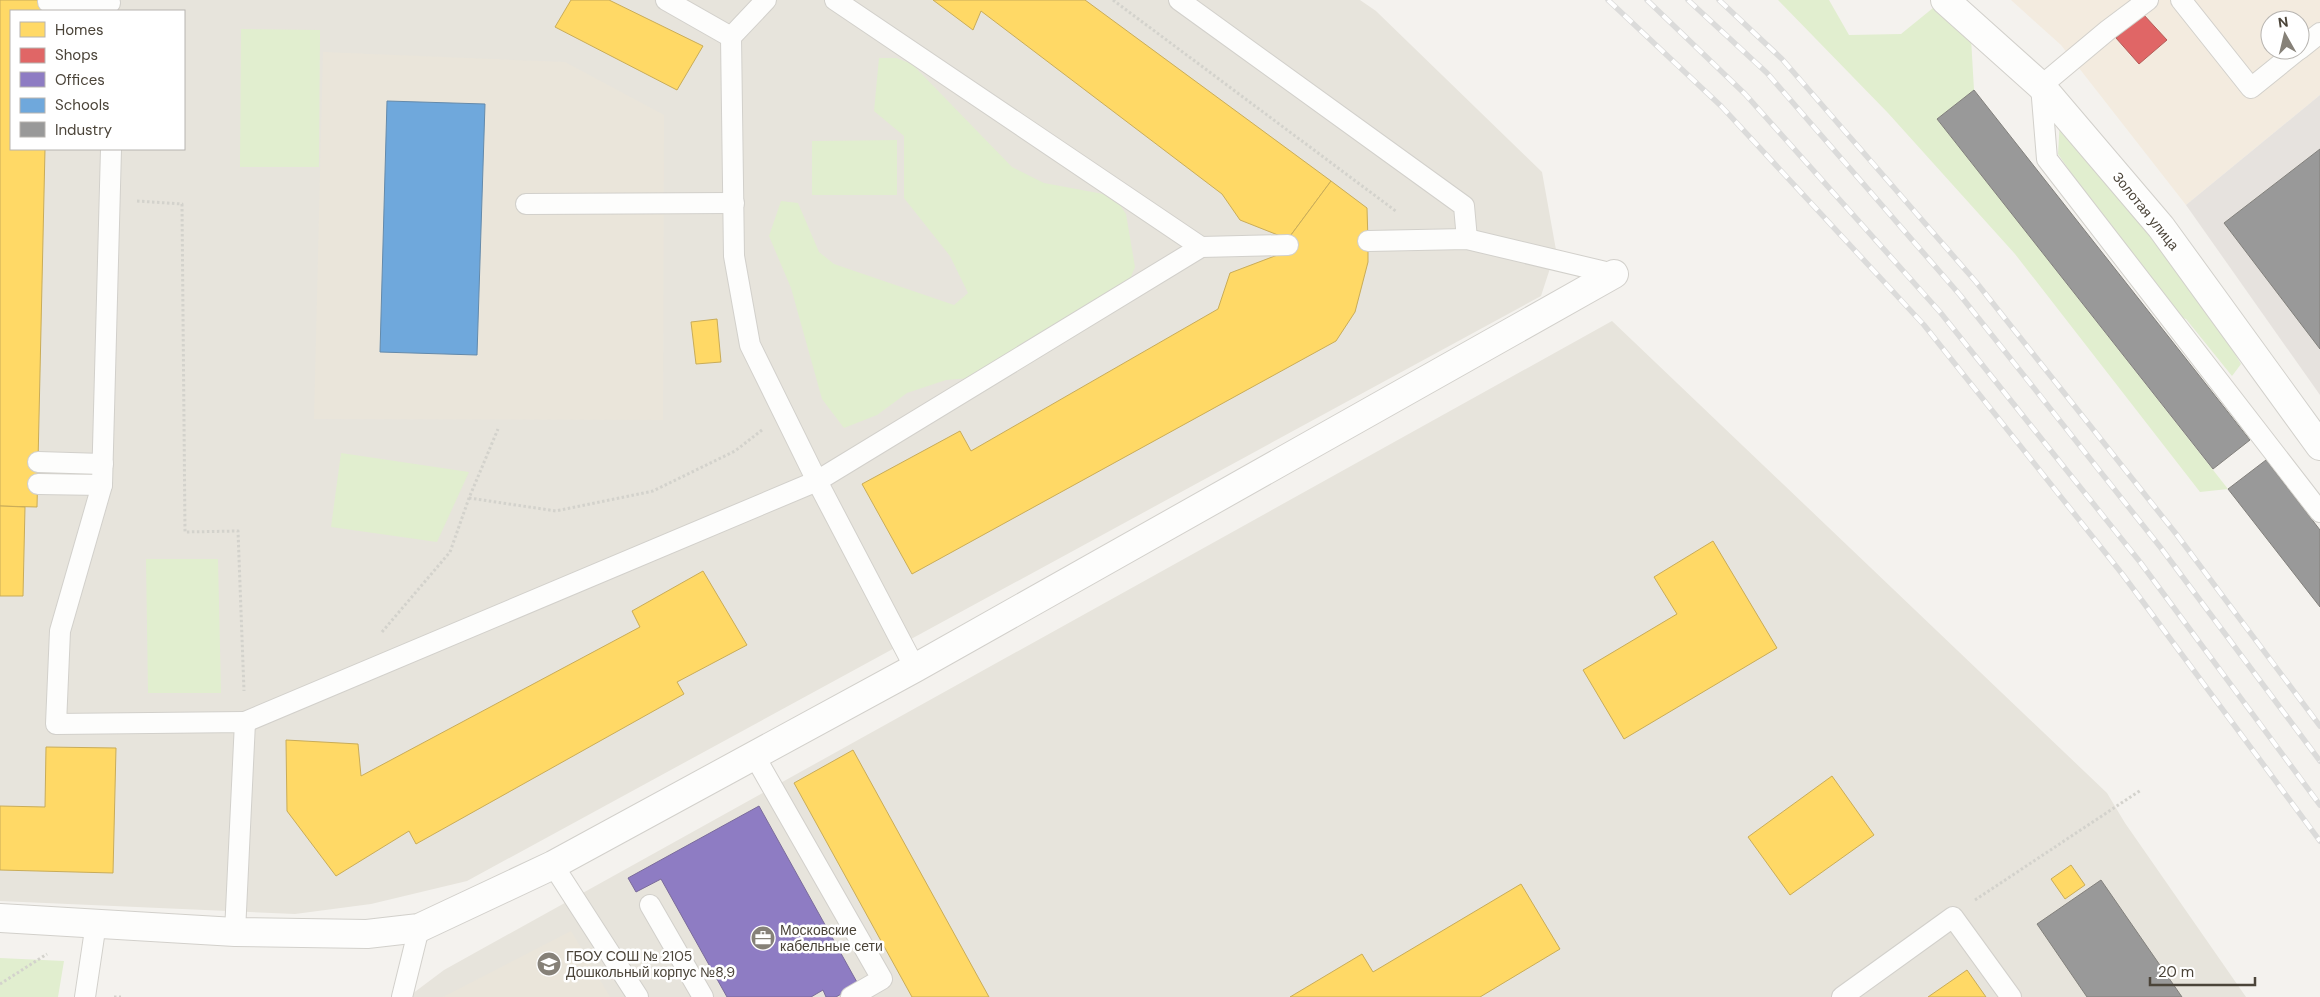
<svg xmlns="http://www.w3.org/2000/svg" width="2320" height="997" viewBox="0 0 2320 997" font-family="'DM Sans',sans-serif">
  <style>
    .residential { fill: #e7e4dc; fill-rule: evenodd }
    .commercial { fill: #f3ebdf; fill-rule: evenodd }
    .industrial { fill: #e6e2de }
    .education { fill: #eae5da }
    .green { fill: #e1eecf }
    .homes { fill: #ffd966; stroke: #c9ac58 }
    .shops { fill: #e06666; stroke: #b35c58 }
    .offices { fill: #8e7cc3; stroke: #7a6b9a }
    .schools { fill: #6fa8dc; stroke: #648aab }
    .industry { fill: #999; stroke: #82807c }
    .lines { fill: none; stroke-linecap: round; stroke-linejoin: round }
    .service-casing { stroke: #d2d0cb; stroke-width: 22 }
    .minor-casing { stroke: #d2d0cb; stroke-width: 30 }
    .path { stroke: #d3d2cc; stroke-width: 3; stroke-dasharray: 2.5 2.5; stroke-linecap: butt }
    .service { stroke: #fdfdfc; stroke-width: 20 }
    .minor { stroke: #fdfdfc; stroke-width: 28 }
    .rail-casing { stroke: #dbdbda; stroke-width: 5.5 }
    .rail { stroke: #fff; stroke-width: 4; stroke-dasharray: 11; stroke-linecap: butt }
    .labels { text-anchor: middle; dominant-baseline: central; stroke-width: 5; stroke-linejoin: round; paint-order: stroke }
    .street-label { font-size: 14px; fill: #4b4439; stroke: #fff }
    .poi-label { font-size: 14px; fill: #4b4439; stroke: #fff; text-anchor: start }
  </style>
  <rect width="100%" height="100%" fill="#f4f2ee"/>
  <!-- residential -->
  <g class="residential">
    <path d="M0 0H1360L1376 11 1542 172 1556 250 1541 296 467 881 371 904 295 914 0 901ZM11 11H184V149H11Z"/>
    <path d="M1612 321 2107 793 2125 823 2246 997H408L444 970Z"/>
  </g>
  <!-- commercial -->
  <path class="commercial" d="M2011 0H2320V95L2186 205 2061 45ZM2270 20H2300V50H2270Z"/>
  <!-- industrial -->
  <path class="industrial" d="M2320 95V395L2186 205Z"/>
  <!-- education -->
  <g class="education">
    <path d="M323 52 565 62 664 115 663 420 314 419Z"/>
    <path d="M571 931 610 997H443Z"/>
  </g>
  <!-- green -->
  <g class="green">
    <path d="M1778 0H1829L1849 35 1901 34 1933 8 1971 38 1974 90 1937 119 2228 489 2200 492 2015 254 1888 113Z"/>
    <path d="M241 29 320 30 319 167H240Z"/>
    <path d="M879 58H896L912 64 1012 167 1044 183 1114 196 1126 214 1135 267 1128 284 983 377 946 380 907 393 877 415 844 428 822 399 791 288 769 236 781 201 798 203 819 252 834 264 954 305 968 293 950 256 904 198V136L874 111Z"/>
    <path d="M2060 120 2182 266 2241 364 2232 376 2186 319 2169 314 2058 154Z"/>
    <path d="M897 140V195H812V141Z"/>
    <path d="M341 453 469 472 437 542 331 527Z"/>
    <path d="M146 559H218L221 693H148Z"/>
    <path d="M0 958 64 961 58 997H0Z"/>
  </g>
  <!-- homes -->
  <g class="homes">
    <path d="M0 0H48V11H11V149H45L37 507 0 506Z"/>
    <path d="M571 0H609L703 46 677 90 555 27Z"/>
    <path d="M933 0H1085L1331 181 1288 239 1240 220 1222 194 981 11 973 30Z"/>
    <path d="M1331 181 1367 208 1368 241V262L1355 312 1336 341 912 574 862 484 960 431 971 451 1218 309 1230 273 1288 251V239Z"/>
    <path d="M717 319 721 362 696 364 691 322Z"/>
    <path d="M0 506 25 507 23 596H0Z"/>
    <path d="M1713 541 1777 648 1624 739 1583 670 1677 614 1654 577Z"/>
    <path d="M703 571 747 645 677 682 684 694 416 844 409 831 336 876 287 811 286 740 358 744 361 776 640 627 632 611Z"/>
    <path d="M46 747 116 748 113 873 0 870V806L45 807Z"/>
    <path d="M853 750 989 997H912L794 783Z"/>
    <path d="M1832 776 1874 835 1790 895 1748 837Z"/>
    <path d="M2071 865 2085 885 2065 899 2051 879Z"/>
    <path d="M1521 884 1560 949 1480 997H1290L1362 954 1373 972Z"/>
    <path d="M1967 970 1986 997H1928Z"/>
  </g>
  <!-- shops -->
  <path class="shops" d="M2143 14 2167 40 2139 64 2116 38Z"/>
  <!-- offices -->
  <path class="offices" d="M759 806 858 984 836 997H826L823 990 811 997H727L661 879 636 892 628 878Z"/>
  <!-- schools -->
  <path class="schools" d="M387 101 485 104 477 355 380 352Z"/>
  <!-- industry -->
  <g class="industry">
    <path d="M1974 90 2250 440 2213 469 1937 119Z"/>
    <path d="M2320 149V349L2224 223Z"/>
    <path d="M2266 460 2320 530V607L2228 489Z"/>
    <path d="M2101 880 2182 997H2087L2037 924Z"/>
  </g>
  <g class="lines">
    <defs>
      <g id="service">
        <path d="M666 0 731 37"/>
        <path d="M766 0 731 37 734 256 750 345 817 481 915 668"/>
        <path d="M835 0 1201 247"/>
        <path d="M1179 0 1464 206 1467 239"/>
        <path d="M2148 0 2108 30 2041 86 2047 159 2320 512"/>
        <path d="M2181 0 2251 88 2298 50"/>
        <path d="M48 2 110 3"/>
        <path d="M2300 49 2320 33"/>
        <path d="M111 149 102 485 60 631 56 724 245 722 235 932"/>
        <path d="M526 204 734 203"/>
        <path d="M1368 241 1467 239 1614 274"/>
        <path d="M38 462 103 464"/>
        <path d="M38 484 102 485"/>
        <path d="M245 722 817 481 1201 247 1288 245"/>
        <path d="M754 755 882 979 851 997"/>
        <path d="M553 865 638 997"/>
        <path d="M650 905 703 997"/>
        <path d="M85 997 96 923"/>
        <path d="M402 997 419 928"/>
        <path d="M1842 997 1953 917 2011 997"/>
      </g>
      <g id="minor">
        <path d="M1945 0 2041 86 2161 227 2320 446"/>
        <path d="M0 918 235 932 367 934 419 928 553 865 915 668 1614 274"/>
      </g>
    </defs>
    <!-- service casing -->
    <use href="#service" class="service-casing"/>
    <!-- minor casing -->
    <use href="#minor" class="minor-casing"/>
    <!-- path -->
    <g class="path">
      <path d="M1113 0 1397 212"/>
      <path d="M137 201 182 204 185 532 238 531 244 691"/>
      <path d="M469 498 556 511 653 491 735 451 762 430"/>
      <path d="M382 632 450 552 469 498 498 429"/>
      <path d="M1975 900 2141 790"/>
      <path d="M0 984 47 954"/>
      <path d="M114 997H121"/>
    </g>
    <!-- service -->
    <use href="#service" class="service"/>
    <!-- minor -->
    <use href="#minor" class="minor"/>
    <defs>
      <g id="rail">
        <path d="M1608 0 1721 106 1924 325 2123 575 2320 841"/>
        <path d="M1647 0 1745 94 1940 312 2140 562 2320 805"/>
        <path d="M1688 0 1767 73 1960 295 2161 548 2320 761"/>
        <path d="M1719 0 1782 59 1976 282 2177 535 2320 726"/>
      </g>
    </defs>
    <!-- rail casing -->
    <use href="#rail" class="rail-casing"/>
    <!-- rail -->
    <use href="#rail" class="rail"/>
  </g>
  <!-- icons -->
  <defs>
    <symbol id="office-disc" viewBox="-11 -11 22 22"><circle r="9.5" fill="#868178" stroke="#fff"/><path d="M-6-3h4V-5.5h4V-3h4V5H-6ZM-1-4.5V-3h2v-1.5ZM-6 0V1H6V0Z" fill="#fff"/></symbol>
    <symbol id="school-disc" viewBox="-11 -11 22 22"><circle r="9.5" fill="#868178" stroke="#fff"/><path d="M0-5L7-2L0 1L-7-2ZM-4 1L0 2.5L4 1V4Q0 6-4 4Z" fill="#fff"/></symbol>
  </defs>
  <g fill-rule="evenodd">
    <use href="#office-disc" x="749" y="924" width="28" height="28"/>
    <use href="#school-disc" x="535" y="950" width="28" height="28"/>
  </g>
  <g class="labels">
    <!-- street labels -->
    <g class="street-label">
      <text transform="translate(2146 211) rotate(51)">Золотая улица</text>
    </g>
    <!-- poi labels -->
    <g class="poi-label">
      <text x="780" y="930">Московские<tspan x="780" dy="16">кабельные сети</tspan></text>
      <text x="566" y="956">ГБОУ СОШ № 2105<tspan x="566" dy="16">Дошкольный корпус №8,9</tspan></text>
    </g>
  </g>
  <!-- legend -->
  <rect x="10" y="10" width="175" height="140" fill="#ffffff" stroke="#b7b4b0"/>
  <rect x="20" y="22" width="25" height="15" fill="#ffd966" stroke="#b7b4b0"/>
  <text x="55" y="35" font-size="15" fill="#4b4439">Homes</text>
  <rect x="20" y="48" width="25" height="15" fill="#e06666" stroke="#b7b4b0"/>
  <text x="55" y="60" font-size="15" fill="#4b4439">Shops</text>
  <rect x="20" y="72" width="25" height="15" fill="#8e7cc3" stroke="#b7b4b0"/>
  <text x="55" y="85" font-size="15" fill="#4b4439">Offices</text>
  <rect x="20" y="98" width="25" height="15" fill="#6fa8dc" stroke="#b7b4b0"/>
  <text x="55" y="110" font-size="15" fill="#4b4439">Schools</text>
  <rect x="20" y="122" width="25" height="15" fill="#999999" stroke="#b7b4b0"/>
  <text x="55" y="135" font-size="15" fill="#4b4439">Industry</text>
  <!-- north arrow -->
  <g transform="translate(2285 35) rotate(352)"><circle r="24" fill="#ffffff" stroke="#b7b4b0"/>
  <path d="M0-4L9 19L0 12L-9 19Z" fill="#868178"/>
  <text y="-8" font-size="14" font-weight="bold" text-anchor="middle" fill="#4b4439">N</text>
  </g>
  <!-- scale -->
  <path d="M2150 977v8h105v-8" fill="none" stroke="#4b4439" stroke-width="2.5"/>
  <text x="2158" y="977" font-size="15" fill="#4b4439" stroke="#ffffff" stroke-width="4" paint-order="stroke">20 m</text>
</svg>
